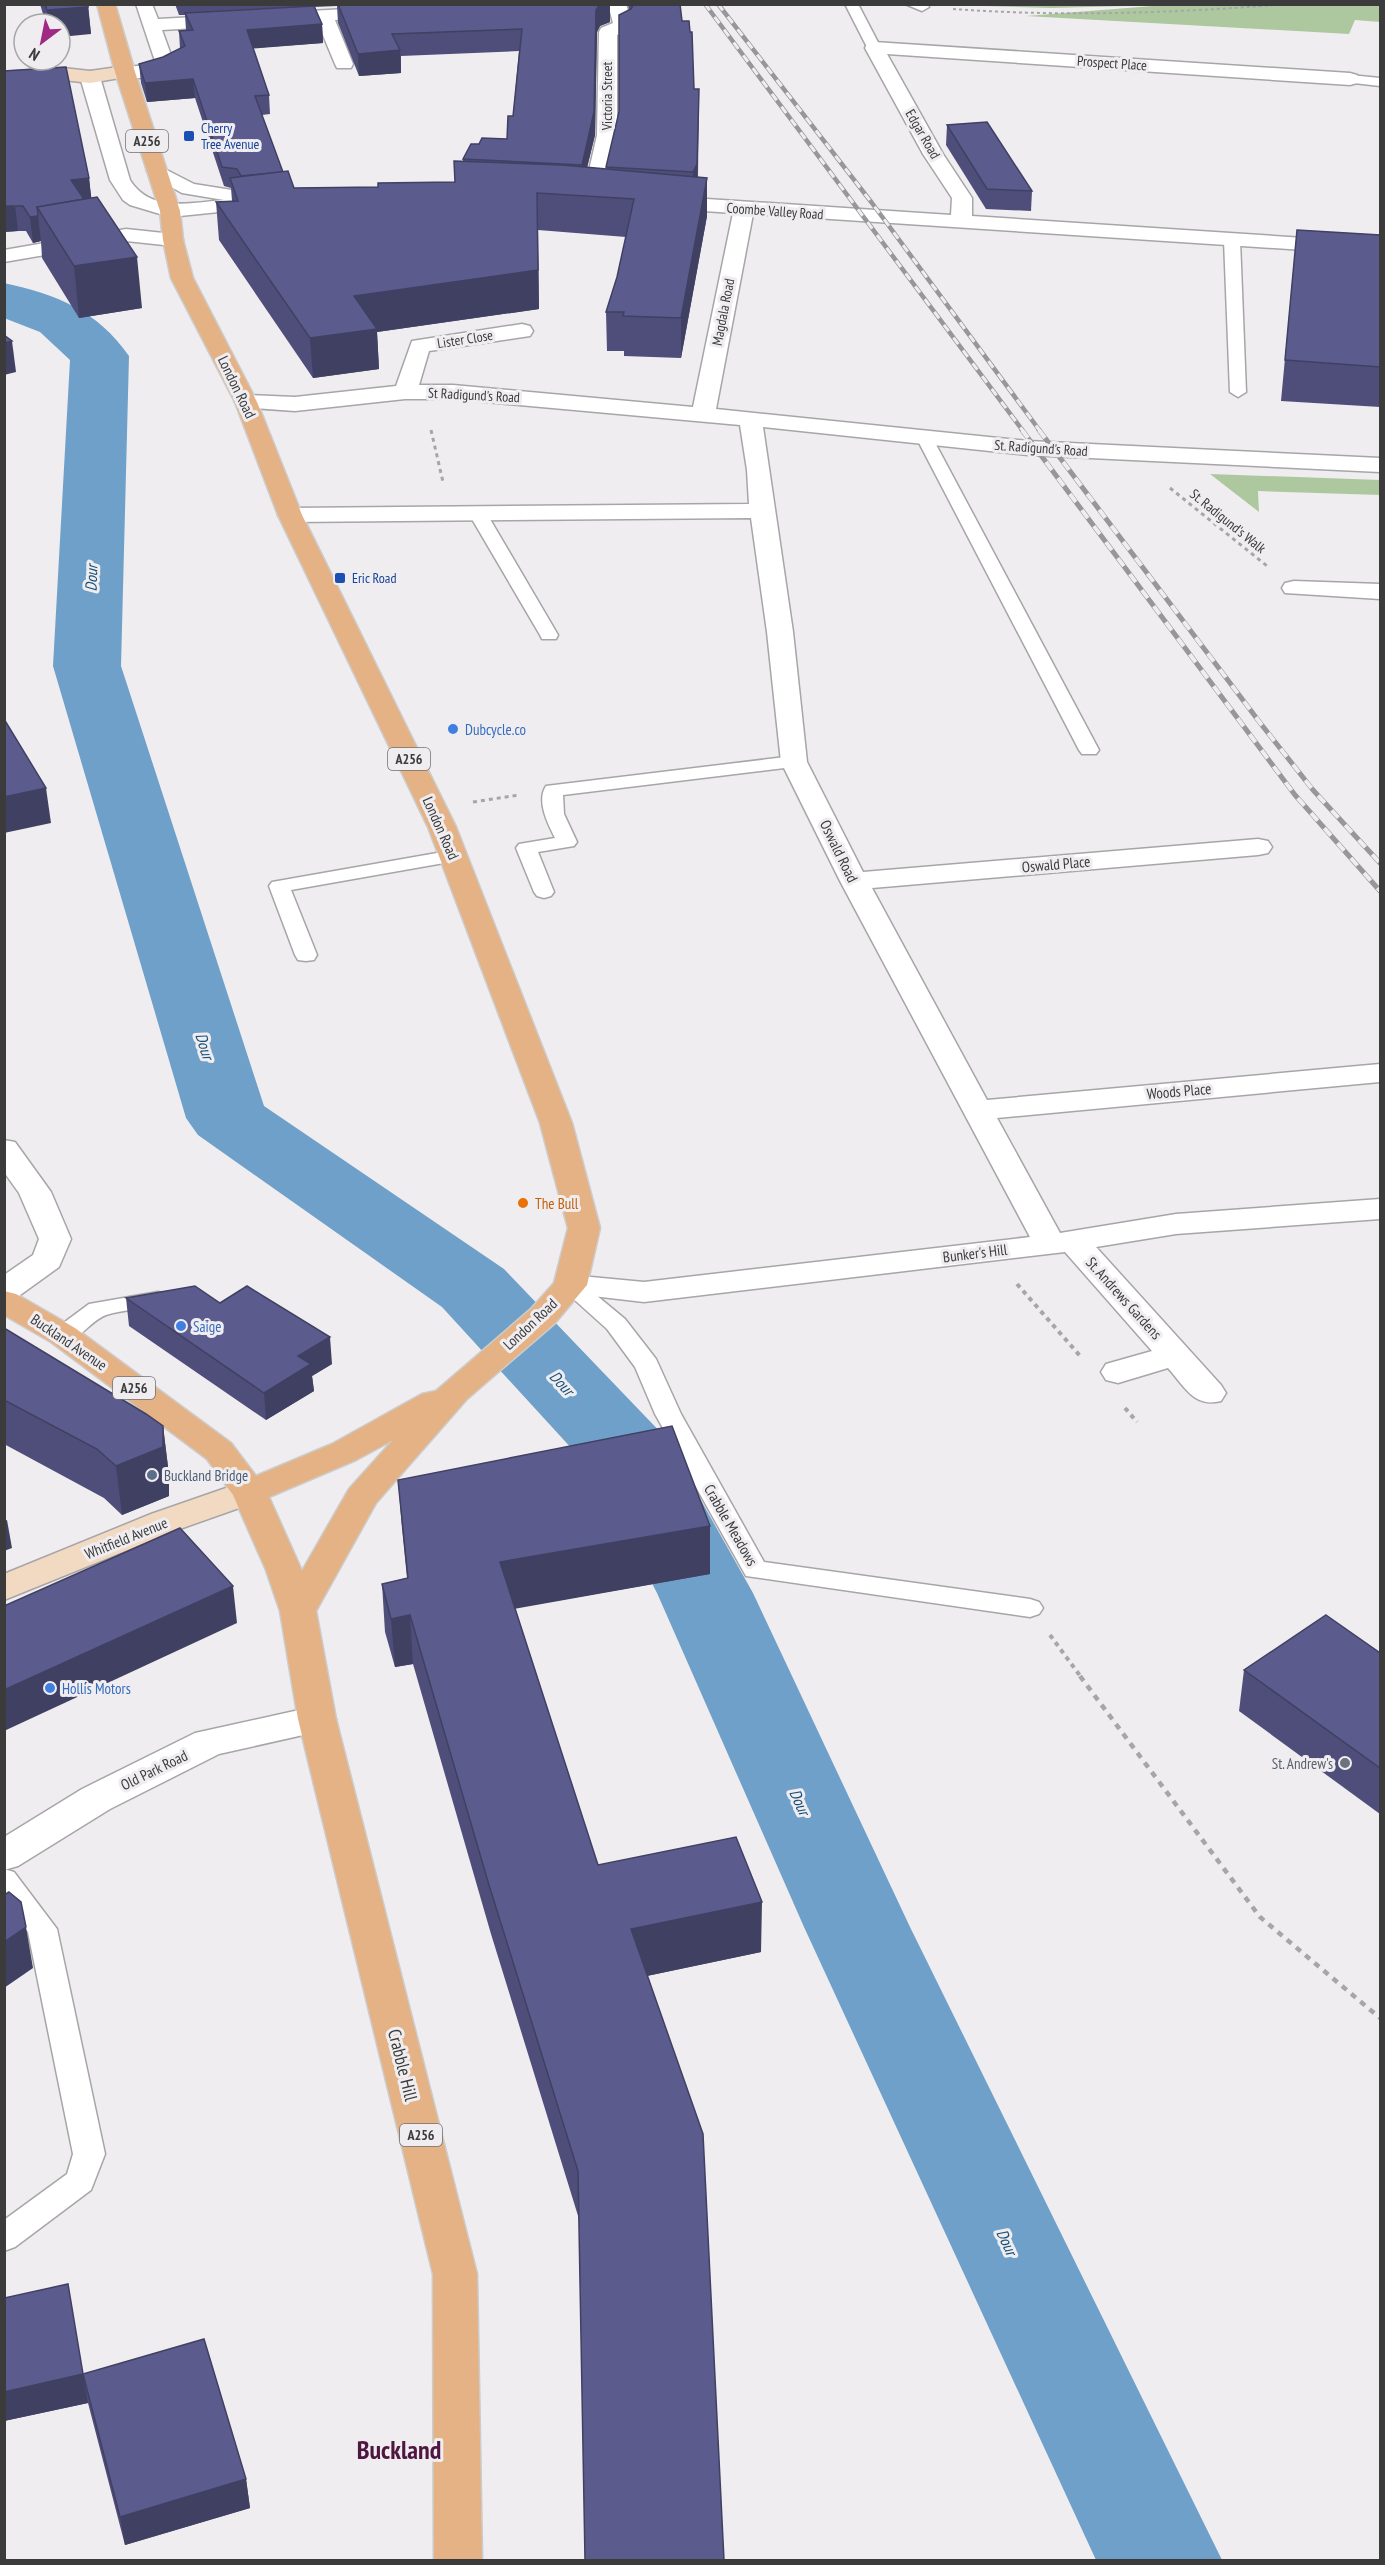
<svg xmlns="http://www.w3.org/2000/svg" width="1385" height="2565" viewBox="0 0 1385 2565" font-family="'PT Sans Narrow',sans-serif">
  <style>
    .green { fill: #adc89f }
    .lines { fill: none; stroke-linecap: round; stroke-linejoin: round }
    .river { fill: #6ea0c9; fill-rule: evenodd }
    .lane-casing { stroke: #a7a5a8; stroke-width: 3 }
    .street-casing { stroke: #a7a5a8; stroke-width: 3 }
    .secondary-casing { stroke: #a7a5a8; stroke-width: 3 }
    .primary-casing { stroke: #ccc; stroke-width: 3 }
    .path-far3 { stroke: #a6a5a7; stroke-width: 2; stroke-dasharray: 3 3; stroke-linecap: butt }
    .path-far2 { stroke: #a6a5a7; stroke-width: 3; stroke-dasharray: 4 4; stroke-linecap: butt }
    .path-far1 { stroke: #a6a5a7; stroke-width: 4; stroke-dasharray: 4.5 4.5; stroke-linecap: butt }
    .path { stroke: #a6a5a7; stroke-width: 4.5; stroke-dasharray: 6 6; stroke-linecap: butt }
    .lane { fill: #fff; fill-rule: evenodd }
    .street { fill: #fff; fill-rule: evenodd }
    .secondary { fill: #f2d9c2; fill-rule: evenodd }
    .primary { fill: #e4b285; fill-rule: evenodd }
    .rail-far1-casing { stroke: #979698; stroke-width: 4.5 }
    .rail-casing { stroke: #979698; stroke-width: 5 }
    .rail-far1 { stroke: #efedf0; stroke-width: 3; stroke-dasharray: 8; stroke-linecap: butt }
    .rail { stroke: #efedf0; stroke-width: 4; stroke-dasharray: 10; stroke-linecap: butt }
    .wall { fill: #4f4e7a; fill-rule: evenodd }
    .shaded-wall { fill: #404063 }
    .building { fill: #5c5b8e; stroke: #404063; stroke-width: 1.5 }
    .transit-dot { fill: #1a4fb4; stroke: #efedf0; stroke-width: 2 }
    .shop-dot { fill: #3f7fe0; stroke: #efedf0; stroke-width: 2 }
    .food-dot { fill: #e8710a; stroke: #efedf0; stroke-width: 2 }
    .service-dot { fill: #5c6f8a; stroke: #efedf0; stroke-width: 2 }
    .worship-dot { fill: #6b7280; stroke: #efedf0; stroke-width: 2 }
    .labels { text-anchor: middle; dominant-baseline: central; stroke-width: 6; stroke-linejoin: round; paint-order: stroke }
    .far-street-label { font-size: 14px; fill: #3b3b3c; stroke: #efedf0 }
    .far-transit-label { font-size: 14px; fill: #164399; stroke: #efedf0; text-anchor: start }
    .shield { fill: #efedf0; stroke: #717072; stroke-width: 1.5 }
    .shield-label { font-size: 14px; font-weight: bold; fill: #3b3b3c }
    .street-label { font-size: 15px; fill: #3b3b3c; stroke: #efedf0 }
    .shop-label { font-size: 15px; fill: #366cbe; stroke: #efedf0; text-anchor: start }
    .food-label { font-size: 15px; fill: #c56008; stroke: #efedf0; text-anchor: start }
    .service-label { font-size: 15px; fill: #4e5e75; stroke: #efedf0; text-anchor: start }
    .worship-label { font-size: 15px; fill: #5b616d; stroke: #efedf0; text-anchor: end }
    .water-label { font-size: 16px; font-style: italic; fill: #164e77; stroke: #efedf0 }
    .near-street-label { font-size: 18px; fill: #3b3b3c; stroke: #efedf0 }
    .near-district-label { font-size: 26px; font-weight: bold; fill: #4f1640; stroke: #efedf0 }
  </style>
  <rect width="100%" height="100%" fill="#efedf0"/>
  <!-- green -->
  <g class="green">
    <path d="M1380 4V22L1355 20 1349 34 1026 16 1165 5 1051 8 954 5Z"/>
    <path d="M1210 474 1380 480V495L1258 491 1259 512Z"/>
  </g>
  <g class="lines">
    <!-- river -->
    <path class="river" d="M4 283C56 294 98 311 129 356L121 666 264 1106 504 1269 666 1438 753 1593 910 1927 1222 2560H1096L804 1927 657 1593 595 1474 442 1307 198 1135 186 1118 53 666 70 360 40 332 4 318Z"/>
    <defs>
      <g id="lane">
        <path d="M845 4H858L881 48 879 51H869Z"/>
        <path d="M905 4H927L929 7 922 11Z"/>
        <path d="M1350 75 1380 78V86L1345 82 1343 79Z"/>
        <path d="M1232 235 1240 240 1246 392 1238 397 1230 392 1224 240Z"/>
        <path d="M925 434 931 435 933 439 1099 750 1096 754H1082L1079 750 917 439 919 435Z"/>
        <path d="M478 509 484 510 487 514 558 635 556 639H542L540 635 469 514 472 510Z"/>
        <path d="M794 756 801 758 804 762 801 766 563 795 564 814 577 842 574 846 538 852 554 892 551 896 544 898 537 896 534 892 516 848 519 844 555 838C548 824 536 801 546 786Z"/>
        <path d="M454 850 461 852 464 856 461 860 291 890 317 955 314 960 306 961 298 960 295 955 269 886 272 882Z"/>
        <path d="M570 1278 578 1280 625 1319 656 1359 681 1414 764 1562 1030 1599 1039 1602 1043 1608 1039 1614 1030 1617 746 1576 655 1414 635 1367 607 1329 558 1285 562 1280Z"/>
        <path d="M158 1292 167 1294 170 1299 167 1304C147 1309 125 1309 106 1315 87 1322 78 1347 54 1340L51 1335 54 1330 89 1304Z"/>
        <path d="M4 1869 14 1872 57 1929 105 2154 91 2190 15 2247 4 2251V2220L67 2174 73 2154 28 1932 4 1902Z"/>
      </g>
      <g id="street">
        <path d="M136 4H152L158 19 383 7 389 8 392 12 389 16 383 17 335 20 353 64 351 68H337L335 64 317 21 162 30 175 66C166 79 133 80 118 76L115 72 118 68 156 64Z"/>
        <path d="M608 4H626L632 25 630 29 617 35V135L603 197 600 201H586L583 197 597 135 599 32 601 28 613 23Z"/>
        <path d="M874 42 1350 73 1357 75 1360 79 1357 83 1350 85 887 54 943 154 972 198V216L1380 243V255L753 214 716 409 1028 441 1380 458V472L1028 455 763 427 793 632 807 762 863 872 1258 839 1268 841 1272 847 1268 853 1258 855 872 888 987 1100 1380 1064V1082L997 1118 1060 1233 1176 1214 1380 1199V1219L1176 1234 1096 1247 1221 1385 1226 1393 1221 1401C1194 1408 1185 1387 1168 1368L1118 1383 1106 1380 1101 1372 1106 1364 1152 1351 1065 1252 644 1302 558 1292 553 1285 558 1278 570 1275 644 1282 1030 1237 840 881 781 762 767 632 751 518 290 522 281 520 278 515 281 510 290 508 749 504 747 470 740 425 453 399H405L295 411 238 407 235 402 238 397 246 395 295 397 396 386 412 341 522 324 530 326 533 331 530 336 429 351 419 385H453L693 407 733 213 661 208 654 206 651 202 654 198 661 196 951 215 952 198 923 154 865 48 867 44Z"/>
        <path d="M90 71 97 73 100 77 130 180C151 213 190 203 224 200L182 193 150 175 147 171 150 167 157 165 194 184 238 191 241 195 239 199 262 197 269 199 272 203 269 207 170 217 130 205 123 200 110 180 80 77 83 73Z"/>
        <path d="M126 229 173 234 180 236 183 240 180 244 173 246 126 241 4 262V250Z"/>
        <path d="M1294 581 1380 584V599L1285 593 1282 588 1285 583Z"/>
        <path d="M4 1140 15 1142 51 1192 71 1239 59 1267 16 1298 4 1301V1275L33 1255 39 1239 19 1193 4 1172Z"/>
        <path d="M317 1706 330 1709 336 1719 330 1729 219 1754 110 1809 18 1866 4 1870V1837L82 1789 195 1733Z"/>
      </g>
      <g id="secondary">
        <path d="M125 66 132 68 135 72 132 76 90 83 63 80 4 84V72L63 68 90 71Z"/>
        <path d="M249 1480 262 1484 267 1492 262 1500 177 1530 4 1600V1574L151 1514Z"/>
      </g>
      <path id="primary" d="M97 4H115L135 72 180 211 183 240 193 278 257 402 302 515 456 827 572 1123 600 1228 587 1285 555 1323 467 1399 376 1503 316 1611 336 1719 477 2274 482 2560H434L433 2274 298 1719 280 1611 266 1570 233 1495 207 1459 51 1342 4 1315V1291L16 1294 75 1328 231 1443 256 1476 332 1444 422 1394 436 1391 531 1309 554 1283 568 1228 540 1123 428 827 278 515 235 402 171 278 163 240 160 211 115 72ZM393 1440 349 1489 302 1571 269 1497 356 1460Z"/>
    </defs>
    <!-- lane casing -->
    <use href="#lane" class="lane-casing"/>
    <!-- street casing -->
    <use href="#street" class="street-casing"/>
    <!-- secondary casing -->
    <use href="#secondary" class="secondary-casing"/>
    <!-- primary casing -->
    <use href="#primary" class="primary-casing"/>
    <!-- path-far3 -->
    <path class="path-far3" d="M953 9C1065 17 1176 13 1288 4"/>
    <!-- path-far2 -->
    <g class="path-far2">
      <path d="M431 430 443 482"/>
      <path d="M1170 488 1267 566"/>
      <path d="M473 802 519 795"/>
    </g>
    <!-- path-far1 -->
    <g class="path-far1">
      <path d="M1017 1284 1081 1357"/>
      <path d="M1125 1408 1137 1422"/>
      <path d="M1050 1635 1081 1677"/>
    </g>
    <!-- path -->
    <path class="path" d="M1080 1676 1260 1917 1380 2018"/>
    <!-- lane -->
    <use href="#lane" class="lane"/>
    <!-- street -->
    <use href="#street" class="street"/>
    <!-- secondary -->
    <use href="#secondary" class="secondary"/>
    <!-- primary -->
    <use href="#primary" class="primary"/>
    <defs>
      <g id="rail-far1">
        <path d="M705 4 1023 431"/>
        <path d="M718 4 872 203 1040 431"/>
      </g>
      <g id="rail">
        <path d="M1022 430 1295 795 1380 891"/>
        <path d="M1039 430 1261 724 1313 790 1380 863"/>
      </g>
    </defs>
    <!-- rail-far1 casing -->
    <use href="#rail-far1" class="rail-far1-casing"/>
    <!-- rail casing -->
    <use href="#rail" class="rail-casing"/>
    <!-- rail-far1 -->
    <use href="#rail-far1" class="rail-far1"/>
    <!-- rail -->
    <use href="#rail" class="rail"/>
  </g>
  <!-- wall -->
  <g class="wall">
    <path d="M40 4H88L91 34 60 24H46Z"/>
    <path d="M175 4H610V22L600 26 597 32 595 135 587 167 606 169 619 112 629 10 628 4H680L682 21 694 89H699L698 177 707 216 681 358 624 356V351H607L606 312 617 277 626 237 538 230 539 309 377 332 379 369 313 378 219 240 216 202 232 201 231 188 224 186 195 98 147 102 141 83 139 64 163 57 180 49 179 31 186 30 185 15H179ZM337 6 338 23 359 76 401 73V56L519 51 513 116 507 139 479 144 463 159V161L455 182 378 187 294 188 283 172 262 115 270 114 269 95 253 48 323 43 322 24 315 7Z"/>
    <path d="M4 71 89 178 91 198 142 308 79 318 42 258 41 241 33 243 26 231H18L4 232Z"/>
    <path d="M947 125 1032 191 1031 211 986 209 946 145Z"/>
    <path d="M1297 230 1380 235V407L1281 401Z"/>
    <path d="M126 1298 220 1303 332 1364 312 1376 314 1391 266 1420 129 1326Z"/>
    <path d="M4 1328 163 1426 169 1475V1496L122 1515 104 1498 4 1444Z"/>
    <path d="M398 1480 710 1526V1574L515 1608 598 1865 761 1952 647 1976 579 2219 491 1934 413 1664 395 1667 385 1632 382 1584 407 1578 402 1528Z"/>
    <path d="M1380 1653V1814L1239 1711 1244 1670Z"/>
    <path d="M4 2298 83 2374 246 2479 250 2508 125 2545 88 2403 4 2421Z"/>
  </g>
  <!-- shaded-wall -->
  <g class="shaded-wall">
    <path d="M600 4H610V22L600 26 597 32 595 135 582 189V165L596 10Z"/>
    <path d="M88 7 91 34 60 37V24H48L47 10Z"/>
    <path d="M322 24 323 43 248 49 247 30Z"/>
    <path d="M400 50 401 73 359 76 358 54Z"/>
    <path d="M193 79 195 98 147 102 145 83Z"/>
    <path d="M699 89 697 187 693 196V172Z"/>
    <path d="M89 178 92 203 74 205 71 180Z"/>
    <path d="M707 178V216L681 358V318Z"/>
    <path d="M537 193 539 309 377 332 379 369 313 378 310 338 354 296Z"/>
    <path d="M15 205 18 231 4 232V206Z"/>
    <path d="M38 216 41 241 33 243 30 217Z"/>
    <path d="M137 257 142 308 79 318 74 266Z"/>
    <path d="M12 341 16 372 4 375V343Z"/>
    <path d="M46 788 51 823 4 833V797Z"/>
    <path d="M330 1337 332 1364 312 1376 314 1391 266 1420 264 1393 298 1356Z"/>
    <path d="M163 1426 169 1475V1496L122 1515 116 1466Z"/>
    <path d="M7 1520 12 1548 4 1551V1521Z"/>
    <path d="M710 1526V1574L502 1611 500 1562Z"/>
    <path d="M233 1586 237 1623 4 1731V1690Z"/>
    <path d="M410 1615 413 1664 395 1667 391 1619Z"/>
    <path d="M762 1902 761 1952 632 1979 631 1929Z"/>
    <path d="M26 1927 33 1968 4 1988V1942Z"/>
    <path d="M83 2374 88 2403 4 2421V2392Z"/>
    <path d="M246 2479 250 2508 125 2545 120 2517Z"/>
  </g>
  <!-- building -->
  <g class="building">
    <path d="M45 4H88V7L47 10Z"/>
    <path d="M338 4H600L596 10 594 112 582 165 463 159 471 144H479L482 138 507 139 508 116H513L522 29 392 34 400 50 358 54Z"/>
    <path d="M634 4H680L682 21H689L690 32H692L694 89H699L697 164 693 172 606 167 619 112V15L631 9Z"/>
    <path d="M314 6 322 24 247 30 269 95 255 96 283 172 241 176 237 169 222 167 193 79 145 83 139 64 163 57 185 46 179 31 193 30 185 13Z"/>
    <path d="M66 67 89 178 71 180 84 199 37 207 38 216 30 217 23 206H4V71Z"/>
    <path d="M987 122 1032 191 987 189 947 125Z"/>
    <path d="M454 161 562 165 707 178 681 318 623 316 624 312H606L617 277 634 199 537 193 538 270 354 296 377 329 310 338 216 202 238 201 230 178 288 171 294 188 378 187V183L455 182Z"/>
    <path d="M97 197 137 257 74 266 37 207Z"/>
    <path d="M1297 230 1380 235V367L1285 360Z"/>
    <path d="M4 335 12 341 4 343Z"/>
    <path d="M4 719 46 788 4 797Z"/>
    <path d="M195 1286 220 1303 247 1286 330 1337 298 1356 311 1364 264 1393 126 1298Z"/>
    <path d="M4 1328 146 1414 163 1426V1447L116 1466 97 1449 4 1400Z"/>
    <path d="M672 1426 710 1526 500 1562 598 1865 736 1837 762 1902 631 1929 703 2134 724 2560H585L578 2171 489 1885 410 1615 391 1619 382 1584 408 1578 398 1480Z"/>
    <path d="M180 1528 233 1586 4 1690V1606Z"/>
    <path d="M1326 1615 1380 1653V1768L1244 1670Z"/>
    <path d="M9 1892 21 1902 26 1927 4 1942V1895Z"/>
    <path d="M68 2284 83 2374 4 2392V2298Z"/>
    <path d="M204 2339 246 2479 120 2517 83 2374Z"/>
  </g>
  <!-- markers -->
  <g class="transit-dot">
    <rect x="183" y="130" width="12" height="12" rx="3"/>
    <rect x="334" y="572" width="12" height="12" rx="3"/>
  </g>
  <g class="shop-dot">
    <circle cx="453" cy="729" r="6"/>
    <circle cx="181" cy="1326" r="6"/>
    <circle cx="50" cy="1688" r="6"/>
  </g>
  <circle class="food-dot" cx="523" cy="1203" r="6"/>
  <circle class="service-dot" cx="152" cy="1475" r="6"/>
  <circle class="worship-dot" cx="1345" cy="1763" r="6"/>
  <g class="labels">
    <!-- far-street labels -->
    <g class="far-street-label">
      <text transform="translate(1112 63) rotate(4)">Prospect Place</text>
      <text transform="translate(607 96) rotate(-90)">Victoria Street</text>
      <text transform="translate(923 134) rotate(60)">Edgar Road</text>
      <text transform="translate(775 211) rotate(4)">Coombe Valley Road</text>
      <text transform="translate(723 312) rotate(-79)">Magdala Road</text>
      <text transform="translate(465 339) rotate(-9)">Lister Close</text>
      <text transform="translate(474 395) rotate(3)">St Radigund's Road</text>
      <text transform="translate(1041 448) rotate(4)">St. Radigund's Road</text>
      <text transform="translate(1228 521) rotate(39)">St. Radigund's Walk</text>
    </g>
    <!-- far-transit labels -->
    <g class="far-transit-label">
      <text x="201" y="128">Cherry<tspan x="201" dy="16">Tree Avenue</tspan></text>
      <text x="352" y="578">Eric Road</text>
    </g>
    <!-- shield labels -->
    <g class="shield">
      <rect x="126" y="130" width="42" height="22" rx="4.5"/>
      <rect x="388" y="748" width="42" height="22" rx="4.5"/>
      <rect x="113" y="1377" width="42" height="22" rx="4.5"/>
      <rect x="400" y="2124" width="42" height="22" rx="4.5"/>
    </g>
    <g class="shield-label">
      <text x="147" y="141">A256</text>
      <text x="409" y="759">A256</text>
      <text x="134" y="1388">A256</text>
      <text x="421" y="2135">A256</text>
    </g>
    <!-- street labels -->
    <g class="street-label">
      <text transform="translate(237 387) rotate(64)">London Road</text>
      <text transform="translate(441 828) rotate(66)">London Road</text>
      <text transform="translate(839 851) rotate(64)">Oswald Road</text>
      <text transform="translate(1056 864) rotate(-5)">Oswald Place</text>
      <text transform="translate(1179 1091) rotate(-5)">Woods Place</text>
      <text transform="translate(975 1253) rotate(-7)">Bunker's Hill</text>
      <text transform="translate(1124 1298) rotate(48)">St. Andrews Gardens</text>
      <text transform="translate(530 1324) rotate(-43)">London Road</text>
      <text transform="translate(69 1342) rotate(34)">Buckland Avenue</text>
      <text transform="translate(731 1525) rotate(60)">Crabble Meadows</text>
      <text transform="translate(126 1538) rotate(-22)">Whitfield Avenue</text>
      <text transform="translate(154 1770) rotate(-26)">Old Park Road</text>
    </g>
    <!-- shop labels -->
    <g class="shop-label">
      <text x="465" y="729">Dubcycle.co</text>
      <text x="193" y="1326">Saige</text>
      <text x="62" y="1688">Hollis Motors</text>
    </g>
    <!-- food labels -->
    <g class="food-label">
      <text x="535" y="1203">The Bull</text>
    </g>
    <!-- service labels -->
    <g class="service-label">
      <text x="164" y="1475">Buckland Bridge</text>
    </g>
    <!-- worship labels -->
    <g class="worship-label">
      <text x="1333" y="1763">St. Andrew's</text>
    </g>
    <!-- water labels -->
    <g class="water-label">
      <text transform="translate(91 578) rotate(-88)">Dour</text>
      <text transform="translate(205 1046) rotate(73)">Dour</text>
      <text transform="translate(562 1383) rotate(47)">Dour</text>
      <text transform="translate(800 1802) rotate(66)">Dour</text>
      <text transform="translate(1007 2242) rotate(65)">Dour</text>
    </g>
    <!-- near-street labels -->
    <g class="near-street-label">
      <text transform="translate(403 2065) rotate(76)">Crabble Hill</text>
    </g>
    <!-- near-district labels -->
    <g class="near-district-label">
      <text x="399" y="2449">Buckland</text>
    </g>
  </g>
  <!-- border -->
  <rect width="1385" height="2565" fill="none" stroke="#3b3b3c" stroke-width="12"/>
  <!-- north arrow -->
  <g transform="translate(42 42) rotate(212)"><circle r="28" fill="#efedf0" stroke="#a7a6a8" stroke-width="1.5"/>
  <path d="M0-4.5L10 22L0 15L-10 22Z" fill="#a02a83"/>
  <text y="-9" font-size="16" font-weight="bold" text-anchor="middle" fill="#3b3b3c">N</text>
  </g>
</svg>
